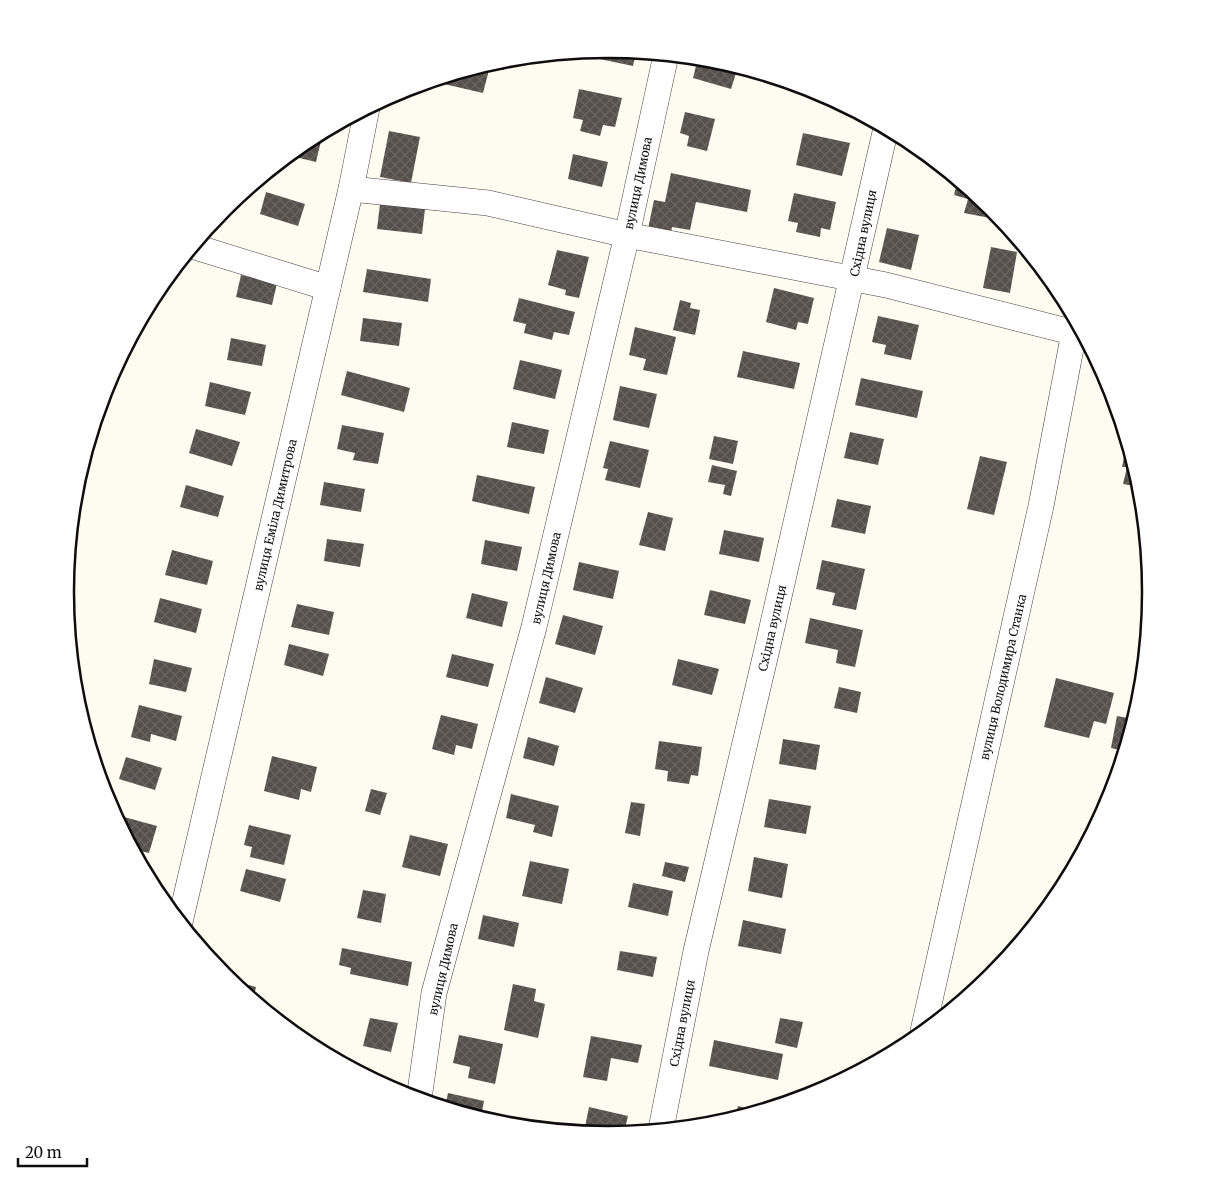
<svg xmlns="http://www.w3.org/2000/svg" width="1215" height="1183" viewBox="0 0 1215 1183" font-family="Merriweather,serif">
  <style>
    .building { fill: url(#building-cross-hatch) }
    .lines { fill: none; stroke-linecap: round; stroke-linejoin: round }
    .minor-casing { stroke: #414141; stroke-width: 26 }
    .minor { stroke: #fff; stroke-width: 25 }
    .labels { text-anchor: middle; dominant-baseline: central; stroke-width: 5; stroke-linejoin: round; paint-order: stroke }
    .street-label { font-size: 12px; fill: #0e0e0e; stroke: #fff }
    .rim { fill: none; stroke: #0e0e0e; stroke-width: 2.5 }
  </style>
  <defs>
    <pattern id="building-cross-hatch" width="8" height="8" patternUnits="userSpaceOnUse" patternTransform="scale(1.25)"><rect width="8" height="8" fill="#56504c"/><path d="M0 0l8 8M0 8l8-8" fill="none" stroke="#696561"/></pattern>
  </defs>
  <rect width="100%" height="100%" fill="#fefbf1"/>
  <!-- building -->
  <g class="building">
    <path d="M608 49 636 52 633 66 595 58 597 50Z"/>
    <path d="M698 58 714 59 738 67 731 89 693 78Z"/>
    <path d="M502 59H506L504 70 484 66V65Z"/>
    <path d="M477 67 489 70 483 93 431 81Z"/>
    <path d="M579 89 622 98 615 127 603 125 600 136 580 131 583 120 573 118Z"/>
    <path d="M685 112 715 119 707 151 687 146 689 136 680 133Z"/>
    <path d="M389 131 420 137 411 183 380 177Z"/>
    <path d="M803 133 850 143 842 176 796 165Z"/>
    <path d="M309 139 321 141 316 162 287 155Z"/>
    <path d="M573 154 608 162 602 187 568 179Z"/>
    <path d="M671 173 751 190 747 212 696 202 690 230 672 227 671 233 648 229 654 200 665 202Z"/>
    <path d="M958 180 991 208 990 218 964 213 968 199 954 195Z"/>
    <path d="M266 192 305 204 298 226 260 214Z"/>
    <path d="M794 193 836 202 830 230 821 228 820 237 796 232 798 223 788 221Z"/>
    <path d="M380 204 425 209 422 234 377 229Z"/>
    <path d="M887 228 919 235 911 270 879 262Z"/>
    <path d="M991 247 1017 252 1010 293 983 288Z"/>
    <path d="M557 250 589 257 579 298 565 295 566 290 548 285Z"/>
    <path d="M367 269 431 279 428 302 363 292Z"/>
    <path d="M241 275 277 283 272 305 236 297Z"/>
    <path d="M774 288 814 298 808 324 798 322 796 330 766 322Z"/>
    <path d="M519 298 575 312 569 335 554 332 552 340 524 333 526 324 513 321Z"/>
    <path d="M680 300 691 303 690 308 700 310 695 335 673 330Z"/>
    <path d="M878 316 919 325 911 360 884 354 886 345 872 342Z"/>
    <path d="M363 318 402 323 399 346 360 341Z"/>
    <path d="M635 327 676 337 667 375 643 370 646 359 629 355Z"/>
    <path d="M231 338 266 345 262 366 227 360Z"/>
    <path d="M743 351 800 363 794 389 737 377Z"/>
    <path d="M520 360 562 370 555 399 513 389Z"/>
    <path d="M347 371 410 388 404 412 341 395Z"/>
    <path d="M1104 375 1109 384 1115 405 1107 403 1110 393 1101 391Z"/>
    <path d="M861 378 923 391 917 418 855 405Z"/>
    <path d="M210 382 251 392 245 415 205 406Z"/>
    <path d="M620 386 657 394 649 428 613 420Z"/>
    <path d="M512 422 549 430 544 454 507 447Z"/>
    <path d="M342 425 384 433 378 464 353 460 355 453 337 449Z"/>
    <path d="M196 429 240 442 232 466 189 453Z"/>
    <path d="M850 432 884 439 878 465 844 458Z"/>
    <path d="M714 436 738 441 733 464 709 459Z"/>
    <path d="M610 441 649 450 640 488 605 480 608 469 603 468Z"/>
    <path d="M1127 443 1140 486V487L1123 484 1127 467H1122Z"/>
    <path d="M980 456 1007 462 994 515 967 509Z"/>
    <path d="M712 465 737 471 731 496 723 494 725 485 708 482Z"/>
    <path d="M477 475 535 487 529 514 472 501Z"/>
    <path d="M324 482 365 489 361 512 320 505Z"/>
    <path d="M186 485 224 496 218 517 180 507Z"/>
    <path d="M837 499 871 506 865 534 831 527Z"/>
    <path d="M648 512 673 518 665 551 639 545Z"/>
    <path d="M724 530 764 538 759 562 719 554Z"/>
    <path d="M327 539 364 544 360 567 324 561Z"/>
    <path d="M485 540 522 547 517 571 481 564Z"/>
    <path d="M172 550 213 561 207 585 165 575Z"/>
    <path d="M822 560 865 569 856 610 832 605 835 593 816 589Z"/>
    <path d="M579 562 619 571 613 599 573 590Z"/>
    <path d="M710 590 751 600 745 624 704 615Z"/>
    <path d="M472 593 508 602 502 627 466 618Z"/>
    <path d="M160 598 202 609 196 633 154 622Z"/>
    <path d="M297 604 334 612 329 635 291 627Z"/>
    <path d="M563 615 603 626 595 655 555 644Z"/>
    <path d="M810 618 863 630 855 667 836 663 838 650 805 643Z"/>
    <path d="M289 644 329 654 323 676 284 665Z"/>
    <path d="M452 654 494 664 488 687 446 677Z"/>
    <path d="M154 659 192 668 186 692 149 684Z"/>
    <path d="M678 659 719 669 712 695 672 685Z"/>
    <path d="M546 677 583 688 575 713 539 703Z"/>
    <path d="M1056 678 1114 693 1106 724 1094 721 1089 738 1044 727Z"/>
    <path d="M839 687 861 692 857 713 834 708Z"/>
    <path d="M139 705 182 716 176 741 151 734 150 742 131 737Z"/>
    <path d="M441 715 478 724 472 749 456 745 454 755 432 749Z"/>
    <path d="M1117 716 1133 719 1124 751 1111 748Z"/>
    <path d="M528 737 559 746 554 766 523 758Z"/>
    <path d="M783 739 820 745 816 770 779 764Z"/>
    <path d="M659 741 702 747 698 776 691 775 689 784 667 781 668 771 655 769Z"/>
    <path d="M272 756 317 767 311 792 301 789 299 800 264 791Z"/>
    <path d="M126 757 162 768 155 790 119 779Z"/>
    <path d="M371 789 387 793 380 815 365 811Z"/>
    <path d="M511 794 559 806 552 837 533 832 535 825 506 818Z"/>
    <path d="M769 799 811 806 806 834 764 827Z"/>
    <path d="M631 802 645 804 640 836 625 833Z"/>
    <path d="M117 815 157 826 149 853 132 849 116 818Z"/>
    <path d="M249 825 291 835 284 865 250 857 252 847 244 845Z"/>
    <path d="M410 835 448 844 440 876 402 867Z"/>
    <path d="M754 857 788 864 782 898 748 891Z"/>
    <path d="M530 861 569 869 562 904 522 896Z"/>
    <path d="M665 862 689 867 685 882 662 876Z"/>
    <path d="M246 869 286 879 280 902 240 891Z"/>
    <path d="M633 883 673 891 668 916 628 907Z"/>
    <path d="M363 890 386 894 381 923 357 918Z"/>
    <path d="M483 915 519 923 514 947 478 939Z"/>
    <path d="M743 920 786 929 781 954 738 946Z"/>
    <path d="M342 948 412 962 408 986 350 974 351 968 339 965Z"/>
    <path d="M620 951 657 957 653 977 617 970Z"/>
    <path d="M230 980 256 987 253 999Z"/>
    <path d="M513 984 536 989 534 1001 545 1004 538 1038 504 1030Z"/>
    <path d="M370 1018 398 1023 391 1052 363 1046Z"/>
    <path d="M780 1018 803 1022 797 1048 775 1043Z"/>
    <path d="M459 1035 503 1044 495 1084 468 1078 470 1067 453 1063Z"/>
    <path d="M591 1036 642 1045 638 1063 611 1058 607 1081 583 1077Z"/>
    <path d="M714 1040 783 1054 778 1080 709 1066Z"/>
    <path d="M448 1093 484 1101 481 1117 445 1107Z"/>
    <path d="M738 1106 757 1111 735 1117Z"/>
    <path d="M589 1107 628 1116 624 1133 607 1134 584 1132Z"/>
  </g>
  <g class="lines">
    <defs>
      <g id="minor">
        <path d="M351 189 488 203 627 235 886 285 1083 335"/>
        <path d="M192 246 328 288"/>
        <path d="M180 922 351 189 367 108"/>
        <path d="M923 1031 1041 506 1076 322"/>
        <path d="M419 1099 434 993 534 627 627 235 666 55"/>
        <path d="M661 1129 696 951 768 645 886 128"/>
      </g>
    </defs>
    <!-- minor casing -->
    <use href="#minor" class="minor-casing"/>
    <!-- minor -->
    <use href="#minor" class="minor"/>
  </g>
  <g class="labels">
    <!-- street labels -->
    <g class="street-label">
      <text transform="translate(638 183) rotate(-78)">вулиця Димова</text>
      <text transform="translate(863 233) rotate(-78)">Східна вулиця</text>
      <text transform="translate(275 515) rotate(-77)">вулиця Еміла Димитрова</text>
      <text transform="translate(546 578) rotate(-77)">вулиця Димова</text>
      <text transform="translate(772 628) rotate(-77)">Східна вулиця</text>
      <text transform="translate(1003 677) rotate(-77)">вулиця Володимира Станка</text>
      <text transform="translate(443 969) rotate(-77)">вулиця Димова</text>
      <text transform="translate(682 1023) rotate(-79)">Східна вулиця</text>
    </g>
  </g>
  <!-- crop -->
  <path d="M0 0H1215V1183H0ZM74 592a534 534 0 1 1 1068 0a534 534 0 1 1-1068 0Z" fill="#fff" fill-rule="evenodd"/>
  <path class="rim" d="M74 592a534 534 0 1 1 1068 0a534 534 0 1 1-1068 0Z"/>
  <!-- scale -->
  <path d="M18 1158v8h69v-8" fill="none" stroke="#0e0e0e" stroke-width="2.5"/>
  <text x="25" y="1158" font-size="15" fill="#0e0e0e" stroke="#ffffff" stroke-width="4" paint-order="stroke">20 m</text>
</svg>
